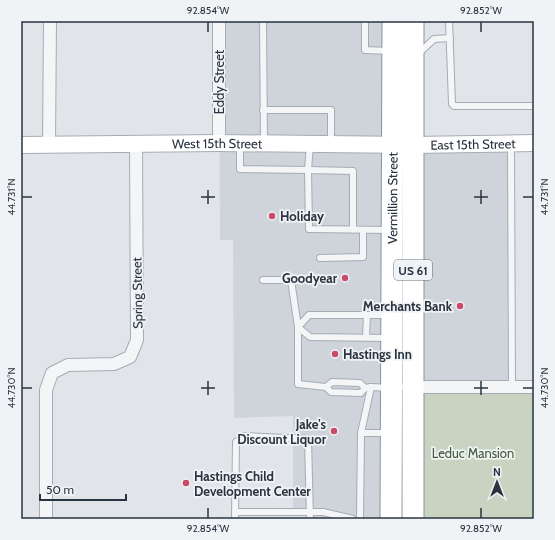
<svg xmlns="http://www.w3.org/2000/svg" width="555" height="540" viewBox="0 0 555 540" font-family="Cabin,sans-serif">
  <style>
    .built { fill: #cfd4db }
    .green { fill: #c8d3c2 }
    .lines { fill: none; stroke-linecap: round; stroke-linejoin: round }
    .lane-casing { stroke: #a6acb3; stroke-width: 8 }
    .street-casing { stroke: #a6acb3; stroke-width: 14 }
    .secondary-casing { stroke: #a6acb3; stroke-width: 18 }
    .highway-casing { stroke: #88939f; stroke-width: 23 }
    .lane { stroke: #f3f5f7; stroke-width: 6 }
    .street { stroke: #f3f5f7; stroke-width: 12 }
    .secondary { stroke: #fff; stroke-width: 16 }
    .highway { stroke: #fff; stroke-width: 21 }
    .ticks { fill: none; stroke: #2a3440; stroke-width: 1.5 }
    .poi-dot { fill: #ca4a69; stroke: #f0f3f6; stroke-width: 1.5 }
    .labels { text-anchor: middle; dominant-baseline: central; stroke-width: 3.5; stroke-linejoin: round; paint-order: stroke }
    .shield { fill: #f0f3f6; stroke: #656d77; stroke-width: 1 }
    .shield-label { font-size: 12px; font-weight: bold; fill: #2a3440 }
    .street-label { font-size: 13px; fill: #2a3440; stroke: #f0f3f6 }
    .poi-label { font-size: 13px; font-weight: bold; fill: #2a3440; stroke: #f0f3f6; text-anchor: start }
    .park-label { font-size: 13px; fill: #415b37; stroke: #f0f3f6 }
    .neatline { fill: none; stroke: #2a3440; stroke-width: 1.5 }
    .ticks-label { font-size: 10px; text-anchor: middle; fill: #2a3440 }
  </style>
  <rect width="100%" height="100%" fill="#e1e5e9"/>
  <!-- built -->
  <path class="built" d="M219 21H413L412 145 511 144 512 387 391 388V519H311V508H293V416L234 418 233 240H220Z"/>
  <!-- green -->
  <rect class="green" x="413" y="387" width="121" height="132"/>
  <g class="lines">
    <defs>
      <g id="lane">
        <path d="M263 21 264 143"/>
        <path d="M365 21V50L390 51"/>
        <path d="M449 21 452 104 454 106H534"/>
        <path d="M419 53 434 39 450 38"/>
        <path d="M263 110H331V143"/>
        <path d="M240 145V169L308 170 310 144"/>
        <path d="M511 145 512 387"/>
        <path d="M353 230V171L308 170 309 229 390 230"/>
        <path d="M320 258 363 257V230"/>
        <path d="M263 280H291L298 327V384L326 387 331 392 361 393 365 388 371 387"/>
        <path d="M366 337 367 315"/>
        <path d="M388 338 310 337 298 327 309 315H389"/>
        <path d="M326 387 332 382 360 383 365 388"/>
        <path d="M361 433 371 387 389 388"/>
        <path d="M235 512H323L353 519"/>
        <path d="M235 519 236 442 243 436 308 439 310 519"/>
        <path d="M360 519 361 433H389"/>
      </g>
      <g id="street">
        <path d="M219 143V21"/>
        <path d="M49 144 50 21"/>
        <path d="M408 387H534"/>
        <path d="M46 519V390L52 373 68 365 114 364 130 357 137 340 136 144"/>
      </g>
      <g id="secondary">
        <path id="s1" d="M21 145 219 143 412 145 534 143"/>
      </g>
      <g id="highway">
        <path id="s2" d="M391 519 393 21"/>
        <path d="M413 519V21"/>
      </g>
    </defs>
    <!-- lane casing -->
    <use href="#lane" class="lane-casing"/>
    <!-- street casing -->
    <use href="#street" class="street-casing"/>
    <!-- secondary casing -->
    <use href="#secondary" class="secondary-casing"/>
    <!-- highway casing -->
    <use href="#highway" class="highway-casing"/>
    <!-- lane -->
    <use href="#lane" class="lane"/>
    <!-- street -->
    <use href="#street" class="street"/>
    <!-- secondary -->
    <use href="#secondary" class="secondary"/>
    <!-- highway -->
    <use href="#highway" class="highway"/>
  </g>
  <!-- ticks -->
  <path class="ticks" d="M208 22V32M481 22V32M208 190V204M481 190V204M22 197H32M201 197H215M474 197H488M523 197H533M208 381V395M481 381V395M22 388H32M201 388H215M474 388H488M523 388H533M208 508V518M481 508V518"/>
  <!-- markers -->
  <g class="poi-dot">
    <circle cx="272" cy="216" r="4"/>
    <circle cx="345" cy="278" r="4"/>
    <circle cx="460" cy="306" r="4"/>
    <circle cx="335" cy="354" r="4"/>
    <circle cx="334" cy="431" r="4"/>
    <circle cx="186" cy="483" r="4"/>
  </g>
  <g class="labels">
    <!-- shield labels -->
    <rect class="shield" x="394" y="260" width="38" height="20" rx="3"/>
    <g class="shield-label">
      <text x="413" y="270">US 61</text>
    </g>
    <!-- street labels -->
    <g class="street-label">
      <text transform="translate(219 82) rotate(-90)">Eddy Street</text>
      <text stroke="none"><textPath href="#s1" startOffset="196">West 15th Street</textPath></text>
      <text stroke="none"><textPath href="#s1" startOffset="452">East 15th Street</textPath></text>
      <text stroke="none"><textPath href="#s2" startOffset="321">Vermillion Street</textPath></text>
      <text transform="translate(137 293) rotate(-91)">Spring Street</text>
    </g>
    <!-- poi labels -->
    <g class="poi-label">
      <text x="280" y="216">Holiday</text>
      <text x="337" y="278" text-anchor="end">Goodyear</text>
      <text x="452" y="306" text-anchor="end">Merchants Bank</text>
      <text x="343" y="354">Hastings Inn</text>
      <text x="326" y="424" text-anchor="end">Jake's<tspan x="326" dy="15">Discount Liquor</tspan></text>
      <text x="194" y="476">Hastings Child<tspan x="194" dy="15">Development Center</tspan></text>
    </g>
    <!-- park labels -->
    <g class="park-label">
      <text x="473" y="453">Leduc Mansion</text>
    </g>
  </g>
  <!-- border -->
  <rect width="555" height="540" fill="none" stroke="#f0f3f6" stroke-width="44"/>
  <!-- north arrow -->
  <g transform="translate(497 482)" stroke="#f0f3f6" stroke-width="3" paint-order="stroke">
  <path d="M0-3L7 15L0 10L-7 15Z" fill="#2a3440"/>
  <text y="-6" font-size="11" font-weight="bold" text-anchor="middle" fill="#2a3440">N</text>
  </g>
  <!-- scale -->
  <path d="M40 494v6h86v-6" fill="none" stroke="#2a3440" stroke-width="2"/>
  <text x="46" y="494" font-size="12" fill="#2a3440" stroke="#f0f3f6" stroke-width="3" paint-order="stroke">50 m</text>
  <rect x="22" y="22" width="511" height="496" class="neatline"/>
  <g class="ticks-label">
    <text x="208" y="14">92.854°W</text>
    <text x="481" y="14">92.852°W</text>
    <text transform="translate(11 197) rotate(-90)" y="4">44.731°N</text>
    <text transform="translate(544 197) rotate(-90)" y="4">44.731°N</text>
    <text transform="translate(11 388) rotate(-90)" y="4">44.730°N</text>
    <text transform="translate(544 388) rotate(-90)" y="4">44.730°N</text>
    <text x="208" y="532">92.854°W</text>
    <text x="481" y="532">92.852°W</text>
  </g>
</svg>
